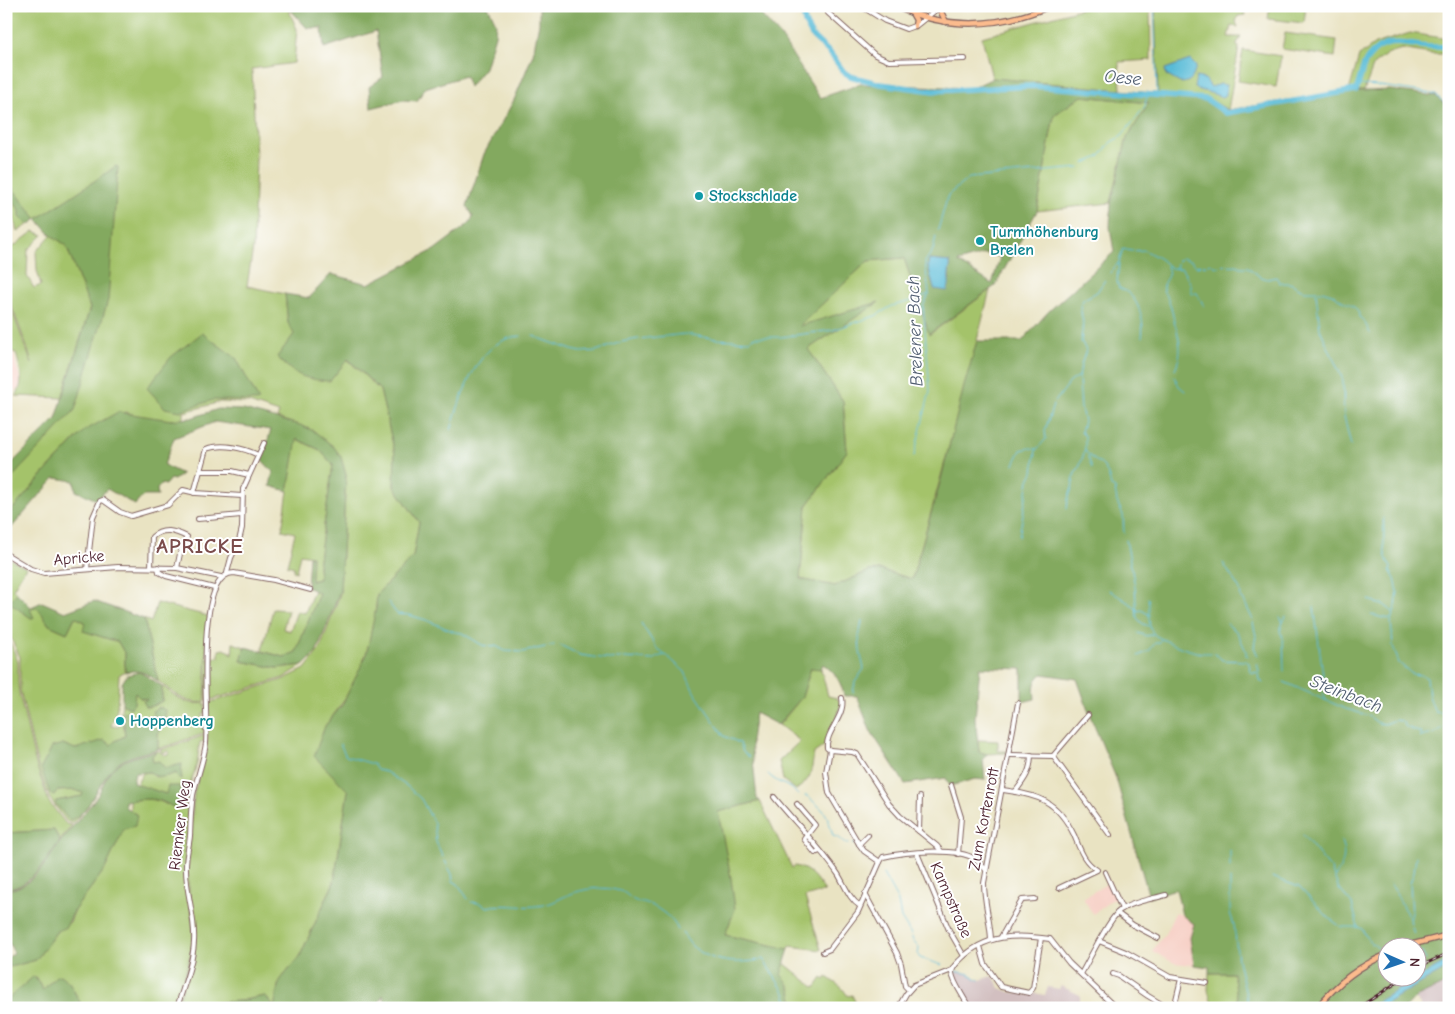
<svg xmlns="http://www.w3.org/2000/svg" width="1455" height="1014" viewBox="0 0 1455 1014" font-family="'Comic Neue',sans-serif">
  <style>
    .built { fill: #f7d1c7 }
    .industrial { fill: #d2bfc0 }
    .green { fill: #a4c36b; stroke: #77714b }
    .forest { fill: #83a95f; stroke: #666445; fill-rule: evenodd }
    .water { fill: #59bbd7; stroke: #526d81 }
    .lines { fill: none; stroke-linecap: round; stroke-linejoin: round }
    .stream { stroke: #59bbd7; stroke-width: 1 }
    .river { stroke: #59bbd7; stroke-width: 5.5 }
    .minor-casing { stroke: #826460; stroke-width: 6 }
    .major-casing { stroke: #826460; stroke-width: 7 }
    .minor { stroke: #fff; stroke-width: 4 }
    .major { stroke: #fbbb8d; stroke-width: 4.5 }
    .rail-casing { stroke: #4a1f2b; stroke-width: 3 }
    .rail { stroke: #fff; stroke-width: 1; stroke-dasharray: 4; stroke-linecap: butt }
    .culture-dot { fill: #0f9aa8; stroke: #fff; stroke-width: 2 }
    .labels { text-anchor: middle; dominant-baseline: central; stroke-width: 4; stroke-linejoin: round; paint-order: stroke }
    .culture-label { font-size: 16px; font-weight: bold; fill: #0d838f; stroke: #fff; text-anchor: start }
    .street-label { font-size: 16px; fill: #4a1f2b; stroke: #fff }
    .water-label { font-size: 18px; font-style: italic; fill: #505d70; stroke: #fff }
    .district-label { font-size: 21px; font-weight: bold; letter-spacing: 1px; fill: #7b4c4c; stroke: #fff }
  </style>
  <rect width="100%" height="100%" fill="#fff"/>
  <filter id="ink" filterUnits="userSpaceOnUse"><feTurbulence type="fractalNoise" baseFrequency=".02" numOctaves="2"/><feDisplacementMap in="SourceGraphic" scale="10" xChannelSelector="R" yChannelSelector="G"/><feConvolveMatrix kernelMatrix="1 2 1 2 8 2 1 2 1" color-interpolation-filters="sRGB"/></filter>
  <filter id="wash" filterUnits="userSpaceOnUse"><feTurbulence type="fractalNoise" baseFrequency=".0096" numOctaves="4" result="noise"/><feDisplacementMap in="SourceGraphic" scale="20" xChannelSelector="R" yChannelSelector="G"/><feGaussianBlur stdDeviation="1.12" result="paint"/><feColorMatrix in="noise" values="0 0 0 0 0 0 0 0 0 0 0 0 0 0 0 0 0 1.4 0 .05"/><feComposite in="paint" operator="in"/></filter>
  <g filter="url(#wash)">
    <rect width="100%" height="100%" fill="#e9e3c2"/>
    <!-- built -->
    <g class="built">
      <path d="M13 352 20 379 19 389 7 395 6 355Z"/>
      <path d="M1108 883 1116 898 1110 901 1093 914 1083 898Z"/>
      <path d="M1175 913 1182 915 1194 924 1190 938 1194 965 1174 963 1152 951 1165 934Z"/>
    </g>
    <!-- industrial -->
    <g class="industrial">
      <path d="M955 971 968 973 980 980 993 976 1000 988 1010 992 1030 995 1034 993 1045 995 1048 987 1059 989 1061 986 1080 995V1000L1076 1008H971L956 980Z"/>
      <path d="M1449 982V1008H1422L1415 998Z"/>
    </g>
    <!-- green -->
    <g class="green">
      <path d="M6 6H287L297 29 294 63 252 69 256 158 253 248 247 286 285 294 288 323 347 359 380 390 395 453 394 486 419 522 413 557 377 594C374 645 357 687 325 726L348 791 334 882 299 958 281 979 278 986 275 1008 265 996 239 1001 178 1005 195 939 187 872 194 793 205 754 208 703 282 680 305 669 320 649 341 591H340L346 475 314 431 277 418 279 413 249 403 220 402 184 412V419C165 421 144 418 125 412L84 431 46 471 6 517V471L56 419 92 342 99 179 17 232 13 214 6 206Z"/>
      <path d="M1090 6H1132L1133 9H1150L1151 60 1119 62 1121 90 992 78 982 37Z"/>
      <path d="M1155 6H1194V11L1213 6H1243L1245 15 1238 16 1236 22 1238 27 1231 26 1228 37H1241L1236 45 1239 47 1228 110 1206 98 1158 94Z"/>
      <path d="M1270 6H1306L1304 23 1268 19Z"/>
      <path d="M1285 33 1337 40 1335 57 1282 49Z"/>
      <path d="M1410 33 1449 39V54H1430L1402 49 1387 54 1374 64 1364 91H1349L1359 56 1375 44Z"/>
      <path d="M1243 50 1281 56 1276 87 1238 81Z"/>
      <path d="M1082 96 1149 103 1127 138 1111 203 1037 211 1054 115Z"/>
      <path d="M34 231 43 235 28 250 27 276 34 288 41 285 37 271 36 252 51 235 66 245 90 308 62 398 16 396C25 381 20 369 16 353L13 352 6 355V295L32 364 27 347 6 291V252Z"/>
      <path d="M904 258 930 334 990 290C965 387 940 483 912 579L881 570 869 571 835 586 800 579 807 506 847 451 843 401 808 349 877 303 797 327 868 261Z"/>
      <path d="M296 439 320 450 333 465 318 566 319 579 310 581 312 556 300 554 296 572 293 571 294 567 287 565 295 533 282 530Z"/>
      <path d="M6 557 26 567 13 589 17 593 9 603 30 609 38 608 49 625 67 633 75 617 85 622 84 631 118 642 125 654V671L119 675 117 709 111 726 119 727 122 704 131 708 135 693 148 699 146 707 152 706 162 701V686C177 697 186 706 205 703L206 713H203V729H206V733L158 749C158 738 157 730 164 722L155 716C143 719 138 719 128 711L123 722 125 736 115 741 111 746 74 749 63 744 57 791 75 790 84 793 82 796 56 801 89 805 75 821 70 823 66 821 50 799 39 771 20 690V657L6 628Z"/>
      <path d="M314 590 319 593 296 652 284 657 262 651 273 609 288 610 283 629 290 631 297 611 305 613Z"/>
      <path d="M157 603 208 616 205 702C185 705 173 692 158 681L144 619 151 622Z"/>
      <path d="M6 633 18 661V683L19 693 35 761 49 802 66 824 72 825 60 841 54 830 6 833Z"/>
      <path d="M233 643 245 647 241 661 277 668 304 665 283 678 207 701V658L219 657V650L224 649 231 652V655H232Z"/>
      <path d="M811 667 821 669 828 696 837 698 841 703 835 724 828 735 824 746 814 753C811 772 813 778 796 790L783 780 779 761 800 741 779 725 802 697Z"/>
      <path d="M206 735 205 741 200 742 197 764 190 785 193 786 190 793 191 806 186 862 193 927V944L176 1008H83L69 982 56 976 43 990 35 976 6 1004V960L10 967 36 960 57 931 70 922 75 909 105 869 124 828 137 815 130 810V800C143 800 156 797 167 805L166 794 136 785 143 773 150 772 155 777 176 773 174 765 165 768 153 762 152 756 156 751H159L164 755 169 754 168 751 163 753 160 750Z"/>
      <path d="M978 740 998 741V751H1007V753L987 754 979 752Z"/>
      <path d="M760 801 792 868 795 866C811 869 816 879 825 891L805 897 821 950 790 946 789 949 725 935 735 909 718 812Z"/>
      <path d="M784 963 815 988 822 978 825 980 827 977 842 988 848 996 852 995 858 1008H805L794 1003 790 986 780 975Z"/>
      <path d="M1209 973H1233L1239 1008H1213L1208 990Z"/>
    </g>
    <!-- forest -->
    <g class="forest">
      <path d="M287 6H488L496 23 495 35 485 68 469 87 465 76 425 88 417 101 403 100 371 108 369 87 383 77 376 31 324 48 322 28H307Z"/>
      <path d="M539 6H756L763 17 781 37 820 98 861 84 972 88 993 78 1206 98 1228 110 1338 92 1390 90 1436 96 1449 108V982L1415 998 1406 1008H1239L1233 973H1209V967L1194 965 1190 938 1194 924 1182 915 1176 889 1149 897 1116 778 1091 718 1077 679 1042 674C1033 681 1034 688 1035 699L1022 702V669L980 667 975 718 979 752 987 754 983 759 985 780 975 779 950 786 946 778 905 784 870 730 857 696H844C841 681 835 673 823 664L821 669 811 668 802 697 778 725 755 713 751 741 757 799 760 801 718 812 731 878 735 909 725 935 789 949 781 975C790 982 791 992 794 1003L799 1004 805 1008H388L383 995 377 1008H274L278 986 281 979 299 958 334 882 348 791 314 756 325 726 342 705 366 656 376 608 377 594 413 557 419 522 394 486 395 453 380 390 348 359 330 381C303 379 296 376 277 357L294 334 288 323 285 294 309 298 331 274 368 284 434 250 470 223 473 216 467 206 484 154 514 100 533 54 539 23ZM1082 96 1149 103 1127 138 1111 203 1110 227 1114 252 1048 312 1022 341H977L964 386 941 479 912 579 881 570 869 571 835 586 800 579 807 506 847 451 843 401 808 349 879 302 799 326 868 261 904 258 929 334 995 286 1037 211 1054 115ZM985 254 1000 257 992 284 958 262ZM929 260 950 262C951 268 947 274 950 280L933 285 928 266ZM1388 946H1418V976H1388Z"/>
      <path d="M116 166 118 167 108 300 75 410 6 484V469L56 419 90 308 66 245 51 235 37 219 30 224 25 222 20 217V210C12 202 6 191 6 180L37 219 105 174Z"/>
      <path d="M202 333 236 358 259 401 213 400 180 411 165 408 147 388 171 357Z"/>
      <path d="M218 409 244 410 300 425 314 431 334 447 341 457 346 475 340 591 319 646 315 654 304 665 277 668 241 661 245 647 284 657 296 652 319 593 307 587 309 556H312L311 581 319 579 318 566 333 465 320 450 297 439 288 491 270 486 273 472 262 460 271 430 215 422 174 438 164 465 182 474 174 480 170 479 165 485 162 484 157 489 158 496H143L135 505 107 489 97 500 76 491 74 481 55 478 6 534V517L46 471 84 431 118 412 171 420 191 418Z"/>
      <path d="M17 593 31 607 42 602 65 612 94 601 144 619 158 681C146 673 139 669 125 672V654L118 642 83 631 85 622 75 617 67 633 49 625 38 608 30 609 34 618H31L8 602Z"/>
      <path d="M140 672 162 686V701L152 706 145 707 143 701 147 699 140 698 135 693 134 704 130 708 122 704V683L127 675Z"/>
      <path d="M160 707 166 711 164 722 160 728 158 733V749C144 753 126 756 115 766 100 778 89 817 69 820L55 803 56 801 82 796 83 793 75 790 57 791 54 795 50 794 41 768 52 747 63 744 75 749 104 740 111 745 115 741 125 736 123 712 128 711C138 719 142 719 154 716L152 711Z"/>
      <path d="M156 751 152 756 153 762 159 761 165 768 182 764 181 772 182 778 179 779 176 773C165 777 159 780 150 772L135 773 133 783 166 794 168 786H181V796L186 801 176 808C170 806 163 801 157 800 148 798 135 800 125 801V807L137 815 135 826 124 829 105 869 75 909 66 927 57 931 36 960 10 967 6 959 14 953 6 937V890C35 888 48 857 64 837 74 824 86 812 96 798 102 789 105 776 113 768 124 758 142 755 156 751Z"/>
      <path d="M54 830 60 841C47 859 31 888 6 889V833Z"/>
      <path d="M60 975 69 982 83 1008H6L8 999 34 976 43 990 56 976Z"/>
      <path d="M265 996 274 1008H177L178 1005 239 1001Z"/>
    </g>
    <!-- water -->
    <g class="water">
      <path d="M1190 60 1196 66C1194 76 1192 83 1180 83L1166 75 1165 69Z"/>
      <path d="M1196 77 1205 79 1211 87 1220 84 1226 85V95L1223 97 1194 88Z"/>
      <path d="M929 260 950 262C951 267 949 269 949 274 948 281 951 284 947 291L934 289 928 266Z"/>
      <path d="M1449 962V967L1378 1008H1366L1443 964Z"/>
    </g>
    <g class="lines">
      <!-- stream -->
      <g class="stream">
        <path d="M1154 6 1156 62"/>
        <path d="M1156 63 1157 95"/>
        <path d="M1359 85 1381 86 1429 93 1436 95 1449 107"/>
        <path d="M1085 163 1099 157 1111 142 1122 136 1145 106 1147 94"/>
        <path d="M938 230 948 195 969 178 1080 168"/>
        <path d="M1119 263 1117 281 1119 288C1138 294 1145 319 1142 337"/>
        <path d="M1167 266C1172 278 1164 277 1163 287 1163 294 1168 297 1169 302 1172 309 1173 317 1175 324 1180 341 1183 352 1175 369"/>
        <path d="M1176 268 1178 261 1182 258 1192 261 1196 266 1202 265 1206 266 1210 263 1216 267C1223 264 1229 266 1237 265L1240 267H1248L1259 276 1267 279 1276 277 1280 283H1290L1305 291H1322L1335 295C1343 305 1359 303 1359 317 1366 321 1366 327 1370 333"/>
        <path d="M1110 273 1119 262 1123 249 1131 251 1144 250 1159 258 1171 268 1182 269 1191 284V293H1197L1204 306"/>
        <path d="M1316 293 1320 329 1343 380 1344 416 1351 446"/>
        <path d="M533 336 572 350 581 352 596 351 621 342 638 339 685 334 717 339 749 341 754 337H781L833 330 875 316 892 306 911 301 929 294"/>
        <path d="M1174 376 1179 386 1185 391"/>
        <path d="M1055 402 1070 382 1079 376"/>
        <path d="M451 430C461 396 478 337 521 336"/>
        <path d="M1085 450C1089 459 1098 460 1104 467 1108 472 1110 480 1111 487L1115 489 1117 502 1123 515 1124 533"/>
        <path d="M914 456 930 391 923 306 929 294 925 262 933 250 936 236"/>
        <path d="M1088 457 1092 468"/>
        <path d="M1014 464 1021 450 1030 448 1036 449"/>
        <path d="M1067 509 1068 499 1072 488 1075 472 1079 468 1085 450V436L1081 432 1084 421 1081 408 1079 379 1081 365 1086 350 1081 341 1083 323 1080 305 1084 299 1097 292 1105 280"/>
        <path d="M1383 518C1386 536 1380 552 1391 567L1390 570 1395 579 1398 592 1396 606 1391 620 1393 646 1399 663 1412 674 1421 675 1427 678 1429 696 1435 712 1443 713 1449 717"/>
        <path d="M1019 537 1029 480 1033 472 1036 450 1046 439 1045 431 1053 405"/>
        <path d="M1126 540 1135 586 1137 618 1143 624 1149 626"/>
        <path d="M1223 563 1240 590 1241 598 1244 601 1252 618 1256 636 1254 647 1258 656"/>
        <path d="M1109 590 1135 607 1138 611 1141 610 1150 615"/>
        <path d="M1148 598C1151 610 1145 627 1156 636 1168 642 1183 649 1197 652 1208 655 1212 649 1222 660L1246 661 1249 663 1250 672 1259 673 1260 680 1263 683"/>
        <path d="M1369 600 1376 602 1378 604H1383L1393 612"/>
        <path d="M388 602 397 614 409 615 426 620 455 632 462 633 482 645 492 647 496 646 505 651 523 652 554 645"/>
        <path d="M1314 607 1323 675V688"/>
        <path d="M1371 615 1390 619"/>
        <path d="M1280 617 1283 622 1280 631 1283 638 1284 671"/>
        <path d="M1283 622 1286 616"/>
        <path d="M641 623 658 650 664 654"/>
        <path d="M1227 624 1237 632 1246 651V655L1248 656"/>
        <path d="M1138 633 1147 636 1153 634"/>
        <path d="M560 645 580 655 608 659 626 658 653 660 660 656 666 655 685 672 694 692 724 736 740 743 743 752 749 757"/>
        <path d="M1138 656 1149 651 1155 643H1159L1161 639"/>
        <path d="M1257 663 1259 672"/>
        <path d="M1284 682 1346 709 1367 715 1378 723 1385 724 1395 720 1402 721 1406 727 1421 733 1420 737 1433 734 1446 726 1449 728"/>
        <path d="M853 693 855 682 864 669 860 652 859 637 862 621"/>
        <path d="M1323 693 1326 700"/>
        <path d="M340 744 346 756 373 764 377 770 386 772 408 787 421 799 434 823 436 842 443 857"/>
        <path d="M768 774C775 781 781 783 789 787 793 788 795 793 798 795"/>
        <path d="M805 796H807C828 814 826 811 833 836L839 838 845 843 856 844 861 852 873 861"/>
        <path d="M1303 835 1331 869 1339 889 1352 904 1358 927 1362 929 1368 940 1378 948"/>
        <path d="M1230 850V867"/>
        <path d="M445 861 452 874 453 881 458 884 468 899"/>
        <path d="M883 874 898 901 901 918 911 934 913 941 919 948 918 955 920 958 942 965"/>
        <path d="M1272 877 1299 887 1329 918 1341 927H1358"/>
        <path d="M1335 877C1343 862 1347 858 1341 841"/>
        <path d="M1230 879V913L1234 925 1238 960 1249 1008"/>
        <path d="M1390 884C1399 893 1400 907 1410 917"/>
        <path d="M471 902 480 903 487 907C503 903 520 908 536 906 551 905 556 900 568 895 584 888 604 886 620 891 626 892 630 899 636 901 638 902 641 902 644 902 656 906 674 918 678 930"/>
        <path d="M682 933C686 937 688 942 692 946 712 963 738 965 763 959L785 993 790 1008"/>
        <path d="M1414 934 1410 920 1412 913 1410 883 1414 872 1416 856"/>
        <path d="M1421 951 1426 960"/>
        <path d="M955 971 969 974 979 980"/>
        <path d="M1410 977 1415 981"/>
      </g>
      <!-- river -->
      <path class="river" d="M802 6 805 23 812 36 830 53 844 72 850 76 881 84 933 91 1033 86 1206 99 1226 113 1356 90C1361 80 1361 67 1368 58 1386 35 1406 45 1429 47 1436 47 1442 47 1449 46"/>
    </g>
  </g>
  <g filter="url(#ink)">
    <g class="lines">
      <defs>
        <g id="minor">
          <path d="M826 6 828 13 875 55 889 61 965 59"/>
          <path d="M861 6 885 21 906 29 917 25 941 6"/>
          <path d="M6 402V406"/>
          <path d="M200 471H232L249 475"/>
          <path d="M194 493 206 449C222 443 244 448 258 455"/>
          <path d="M198 519 241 515"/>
          <path d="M6 554 31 569 44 573 118 567 177 568 221 577"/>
          <path d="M151 567 152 537C163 527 175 531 187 537L181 549 177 568"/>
          <path d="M158 567 159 572 166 576 214 588"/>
          <path d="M87 569 93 517 100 501 103 500 120 512 131 516 168 505 183 490 196 493 242 496"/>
          <path d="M227 573 231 558 239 541 242 528 243 489 264 443"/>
          <path d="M830 750 852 752 857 754 889 804 900 816 937 846 941 851"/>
          <path d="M830 750 826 772 829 793 859 844 864 851 880 862"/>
          <path d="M830 750 827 748C825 732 846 716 842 698"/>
          <path d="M1009 755 1053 756 1088 715"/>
          <path d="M1053 756 1110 835"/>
          <path d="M951 785 961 817 958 854"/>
          <path d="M1003 790C1038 795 1057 800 1074 835 1080 849 1083 861 1097 870L1059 888"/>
          <path d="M1015 792C1025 779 1031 771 1031 755"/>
          <path d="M774 797C795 823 820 847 838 874 845 885 849 899 860 906"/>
          <path d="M797 804 815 825 804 839 815 853 820 851"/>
          <path d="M919 831 920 797"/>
          <path d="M859 844 868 835"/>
          <path d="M917 853 949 930 964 956"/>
          <path d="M1105 872 1122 909"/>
          <path d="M865 894 897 953 901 964 905 986 909 990"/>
          <path d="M1117 913 1133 925 1158 938"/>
          <path d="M1001 937 1022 900 1035 899"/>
          <path d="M991 939C990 920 984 902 984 883L1018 703"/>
          <path d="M1099 941 1126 952 1170 977 1207 983"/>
          <path d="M980 946 985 964 1001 987 1029 993 1033 988 1041 938"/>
          <path d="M823 952 830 949 858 912 880 862 883 857C905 852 956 847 975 859 979 862 983 866 986 870"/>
          <path d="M1081 974C1088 962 1111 914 1122 909 1135 901 1152 899 1166 895"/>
          <path d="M1113 974 1119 976 1148 996 1168 1008"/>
          <path d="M177 1008C183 987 193 964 194 942 196 917 185 892 186 866 186 856 189 846 190 836 191 820 190 803 195 787 199 772 204 758 206 743 209 714 193 573 234 573L274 580 311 590"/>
          <path d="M898 1008 906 994 914 985 952 970"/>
          <path d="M969 1008C965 998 953 983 952 973 952 967 956 964 960 960 985 934 1016 934 1050 939L1069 963 1116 1008"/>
          <path d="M1174 1008 1181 979"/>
        </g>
        <g id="major">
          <path d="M895 6C946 30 999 28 1050 6"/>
          <path d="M942 6 941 12 946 22"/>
          <path d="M912 13 916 20 915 26"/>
          <path d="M1406 946 1449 935"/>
          <path d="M1317 1008C1336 984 1360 965 1388 954"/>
        </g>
      </defs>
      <!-- minor casing -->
      <use href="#minor" class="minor-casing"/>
      <!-- major casing -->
      <use href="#major" class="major-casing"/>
      <!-- minor -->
      <use href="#minor" class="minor"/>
      <!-- major -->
      <use href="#major" class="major"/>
      <defs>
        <g id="rail">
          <path d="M1418 967 1449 953"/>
          <path d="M1358 1008 1407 976"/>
        </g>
      </defs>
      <!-- rail casing -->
      <use href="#rail" class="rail-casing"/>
      <!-- rail -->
      <use href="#rail" class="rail"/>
    </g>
  </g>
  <!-- markers -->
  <g class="culture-dot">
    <circle cx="699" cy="196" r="5"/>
    <circle cx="980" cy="241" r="5"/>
    <circle cx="120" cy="721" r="5"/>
  </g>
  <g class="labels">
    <!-- culture labels -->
    <g class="culture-label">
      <text x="709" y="196">Stockschlade</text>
      <text x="990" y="232">Turmhöhenburg<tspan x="990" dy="18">Brelen</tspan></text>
      <text x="130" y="721">Hoppenberg</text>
    </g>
    <!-- street labels -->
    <g class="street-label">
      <text transform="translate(79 558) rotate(-5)">Apricke</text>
      <text transform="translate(984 819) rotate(-79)">Zum Kortenrott</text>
      <text transform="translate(180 825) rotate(-83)">Riemker Weg</text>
      <text transform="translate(951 900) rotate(66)">Kampstraße</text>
    </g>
    <!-- water labels -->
    <g class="water-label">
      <text transform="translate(1123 78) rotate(5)">Oese</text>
      <text transform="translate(915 331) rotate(-92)">Brelener Bach</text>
      <text transform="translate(1346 694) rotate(21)">Steinbach</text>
    </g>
    <!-- district labels -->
    <g class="district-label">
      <text x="200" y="546">APRICKE</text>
    </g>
  </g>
  <!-- margin -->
  <rect width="1455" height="1014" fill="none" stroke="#fff" stroke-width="25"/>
  <!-- north arrow -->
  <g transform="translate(1402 962) rotate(92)"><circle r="24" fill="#ffffff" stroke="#b7a5aa"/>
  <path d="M0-4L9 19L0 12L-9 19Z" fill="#1f6fb2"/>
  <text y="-8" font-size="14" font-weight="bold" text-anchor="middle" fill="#4a1f2b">N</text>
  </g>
</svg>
